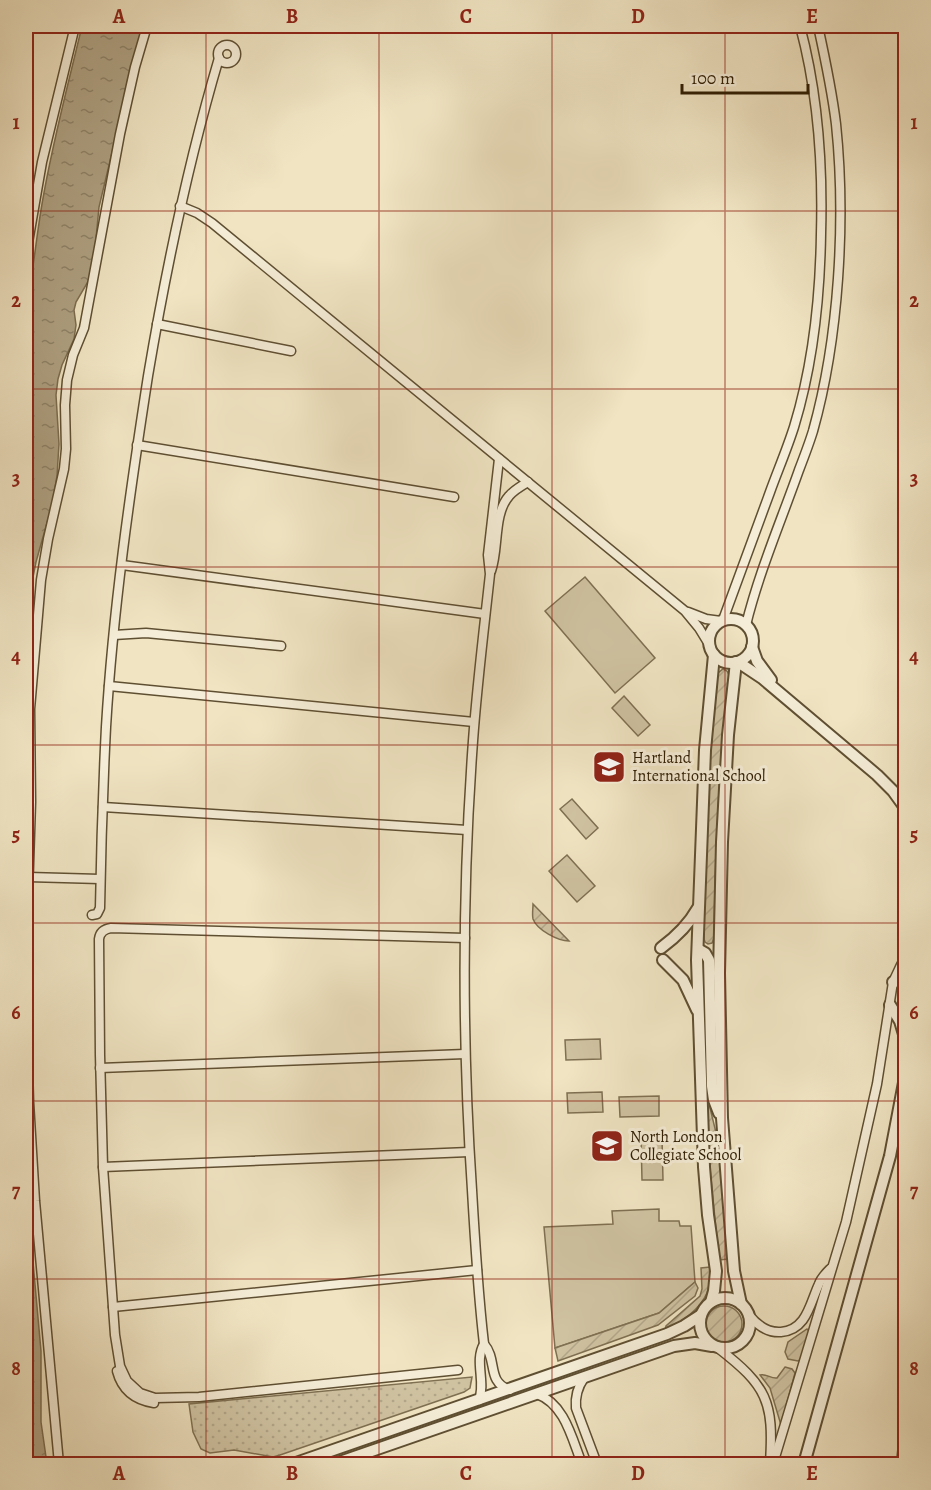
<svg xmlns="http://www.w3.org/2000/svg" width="931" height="1490" viewBox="0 0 931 1490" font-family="Alegreya,serif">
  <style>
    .grass { fill: #cfc2a1; stroke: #7f7052; stroke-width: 1.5 }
    .park { fill: url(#park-dots); stroke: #7f7052; stroke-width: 1.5 }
    .garden { fill: url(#garden-furrows); stroke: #7f7052; stroke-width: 1.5 }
    .water { fill: url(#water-ripples); stroke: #7b6c4e; stroke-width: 1.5 }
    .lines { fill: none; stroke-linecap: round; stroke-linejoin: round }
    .minor-casing { stroke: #5f4f32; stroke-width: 11 }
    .tertiary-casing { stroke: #5f4f32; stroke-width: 14 }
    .minor { stroke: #f5edd7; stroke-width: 8 }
    .tertiary { stroke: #f5edd7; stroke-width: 10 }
    .grid { fill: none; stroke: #8f2418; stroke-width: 1.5; stroke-opacity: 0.55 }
    .labels { text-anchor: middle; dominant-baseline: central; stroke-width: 6; stroke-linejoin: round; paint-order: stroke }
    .poi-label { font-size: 16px; fill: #2f1d02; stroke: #f5edd7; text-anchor: start }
    .neatline { fill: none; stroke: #8f2418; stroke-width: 2 }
    .grid-label { font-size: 20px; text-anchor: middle; font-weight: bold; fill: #8f2418 }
  </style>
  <defs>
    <pattern id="park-dots" width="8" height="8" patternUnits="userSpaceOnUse" patternTransform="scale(1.5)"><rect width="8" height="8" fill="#cfc2a1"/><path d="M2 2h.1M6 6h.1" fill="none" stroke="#b2a689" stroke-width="1.8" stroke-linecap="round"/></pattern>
    <pattern id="garden-furrows" width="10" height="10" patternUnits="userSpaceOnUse" patternTransform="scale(1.5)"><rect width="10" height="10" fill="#cfc2a1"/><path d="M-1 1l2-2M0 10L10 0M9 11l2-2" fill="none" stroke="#b2a689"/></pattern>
    <pattern id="water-ripples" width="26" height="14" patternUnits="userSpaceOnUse" patternTransform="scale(1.5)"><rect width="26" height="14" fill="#aea081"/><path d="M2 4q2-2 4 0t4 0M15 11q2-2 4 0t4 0" fill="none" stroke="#8e8267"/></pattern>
  </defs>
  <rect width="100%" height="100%" fill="#f0e4c2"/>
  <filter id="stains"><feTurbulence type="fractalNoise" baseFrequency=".00333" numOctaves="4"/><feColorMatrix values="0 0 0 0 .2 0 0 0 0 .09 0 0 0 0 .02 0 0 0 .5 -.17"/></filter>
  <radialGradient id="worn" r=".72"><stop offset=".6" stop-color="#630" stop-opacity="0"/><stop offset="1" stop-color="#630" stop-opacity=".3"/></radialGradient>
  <!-- grass -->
  <g class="grass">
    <path d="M585 577 655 658 615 693 545 611Z"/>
    <path d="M624 696 650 725 638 736 612 708Z"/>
    <path d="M572 799 598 828 586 839 560 809Z"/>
    <path d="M567 855 595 886 577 902 549 871Z"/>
    <path d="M600 1039 601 1059 566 1060 565 1040Z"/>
    <path d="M602 1092 603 1112 568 1113 567 1093Z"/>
    <path d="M659 1096V1116L620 1117 619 1097Z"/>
    <path d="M641 1138H662L663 1180H642Z"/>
    <path d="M659 1209V1221H679L680 1226H691L695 1282 659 1313 555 1348 544 1227 613 1224 612 1211Z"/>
  </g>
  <!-- park -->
  <path class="park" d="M472 1377 470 1388 464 1392 280 1455 273 1457 234 1450 210 1453 201 1449 193 1432 189 1404Z"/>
  <!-- garden -->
  <g class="garden">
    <path d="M723 669 727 671 729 675C719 762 715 850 714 938L712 943 708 944 705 942 704 939C704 850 708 761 718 673Z"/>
    <path d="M533 904 569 941C558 941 537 930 533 919 532 914 533 909 533 904Z"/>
    <path d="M703 976H707L710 1108 720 1149 728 1259 719 1260 705 1117Z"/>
    <path d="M710 1267C710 1274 710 1281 709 1287 704 1307 682 1322 665 1331L666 1326 700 1296 702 1289 701 1268Z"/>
    <path d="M695 1282 698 1288 695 1296 658 1325 558 1361 555 1348 659 1313Z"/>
    <circle cx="724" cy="1324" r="18"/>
    <path d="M807 1329 809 1331 801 1359 798 1361 788 1359 785 1352 788 1342Z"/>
    <path d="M785 1367 792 1369 795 1373 781 1425 770 1388 760 1375C766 1373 771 1379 777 1378Z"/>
    <path d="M905 1399V1464H896L901 1423Z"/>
  </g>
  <!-- water -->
  <g class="water">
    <path d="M82 26H136L139 27 141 31 99 207 95 249 89 280 76 302 74 310 76 325 74 339 62 365 58 379 56 395 59 444 57 476 52 505 36 562 33 577 32 603 33 627 32 642 26 687V308C33 274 36 239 42 204 52 144 68 85 82 26Z"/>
    <path d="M26 1138 31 1240 41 1351V1422L47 1464H26Z"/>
  </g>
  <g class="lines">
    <defs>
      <g id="minor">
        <circle cx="227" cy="54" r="9"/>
        <path d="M180 206 197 213 212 223 685 611 699 628 710 646"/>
        <path d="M26 254 42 162 75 26"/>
        <path d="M157 324 291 351"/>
        <path d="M137 445 454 497"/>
        <path d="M499 459 488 555 490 574C484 629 477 685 473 741 462 891 462 1041 472 1190 475 1242 478 1293 484 1344 498 1360 486 1382 510 1390"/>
        <path d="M122 565 485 614"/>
        <path d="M491 571C499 549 493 514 509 496 514 490 521 486 528 482"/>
        <path d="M688 612 706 619 721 621"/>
        <path d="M723 620C739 577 755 534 770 492 778 470 787 449 794 427 813 365 820 299 821 234 823 164 818 93 800 26"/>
        <path d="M746 625C759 572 781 521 799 470 804 457 809 444 813 431 839 338 846 220 836 124 832 91 825 58 818 26"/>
        <path d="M114 635 146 633 281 646"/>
        <path d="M109 686 474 722"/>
        <path d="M103 807 467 830"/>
        <path d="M28 877 100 879"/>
        <path d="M92 915 97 914 100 908C101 848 103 787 106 727 113 610 130 492 148 376 166 269 188 163 219 58"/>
        <path d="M100 1068 465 1054"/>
        <path d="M103 1167 469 1152"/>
        <path d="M113 1307 477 1270"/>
        <path d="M749 1315C757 1325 767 1333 781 1332 807 1330 810 1303 819 1284 821 1278 825 1274 830 1269"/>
        <path d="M718 1348C767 1386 774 1401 770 1463"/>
        <path d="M458 1370 199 1397 155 1398 140 1393 127 1381 120 1366 115 1335 103 1167 100 1055 99 939C100 932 104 929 111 928L465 938"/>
        <path d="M117 1371C122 1390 135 1400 154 1403"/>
        <path d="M584 1378C577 1388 575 1397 576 1408L597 1464"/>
        <path d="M537 1394C565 1404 572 1439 582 1464"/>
        <path d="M479 1400C486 1382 474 1361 484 1344"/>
        <path d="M59 1464 35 1201 29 1102 26 1005V957L31 802 30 709 41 580 48 539 64 469 66 449 65 405 67 380 73 355 84 328 120 134 135 67 147 26"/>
        <path d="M773 1464 846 1222 877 1084 893 982 901 965 906 960"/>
      </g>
      <g id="tertiary">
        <circle cx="731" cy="641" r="22"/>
        <path d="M752 647 757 661 771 680"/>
        <path d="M736 662 728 735 722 842 719 973 722 1118 734 1271 741 1304"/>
        <path d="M738 662 762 678 877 775 893 791 906 809"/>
        <path d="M661 948C676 937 689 924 698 908"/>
        <path d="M698 949 705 953 709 960 712 1086 714 1100 719 1113"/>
        <path d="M663 960 683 980 697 1010"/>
        <path d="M893 982 900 981 906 983"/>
        <path d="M890 1005 900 1021 906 1041"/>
        <circle cx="725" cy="1323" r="25"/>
        <path d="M711 1302 714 1291 716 1271 708 1215 704 1167 697 960 705 750 714 655"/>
        <path d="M293 1464 667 1334 684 1326 701 1315"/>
        <path d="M334 1464 674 1346 695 1343 712 1346"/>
        <path d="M804 1464 890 1156 906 1072"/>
      </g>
    </defs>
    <!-- minor casing -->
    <use href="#minor" class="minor-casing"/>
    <!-- tertiary casing -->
    <use href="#tertiary" class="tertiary-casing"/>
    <!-- minor -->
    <use href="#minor" class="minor"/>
    <!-- tertiary -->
    <use href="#tertiary" class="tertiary"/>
  </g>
  <!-- grid -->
  <path class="grid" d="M206 26V1464M379 26V1464M552 26V1464M725 26V1464M26 211H906M26 389H906M26 567H906M26 745H906M26 923H906M26 1101H906M26 1279H906"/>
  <!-- icons -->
  <defs>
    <symbol id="school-square" viewBox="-11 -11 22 22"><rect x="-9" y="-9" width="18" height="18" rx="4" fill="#8f2418" stroke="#f5edd7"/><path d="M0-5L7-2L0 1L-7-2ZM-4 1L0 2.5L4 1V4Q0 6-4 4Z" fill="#fff"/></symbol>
  </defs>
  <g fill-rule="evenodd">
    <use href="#school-square" x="590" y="748" width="38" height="38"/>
    <use href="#school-square" x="588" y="1127" width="38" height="38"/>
  </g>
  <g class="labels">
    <!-- poi labels -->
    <g class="poi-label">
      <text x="632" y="758">Hartland<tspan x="632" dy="18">International School</tspan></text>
      <text x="630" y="1137">North London<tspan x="630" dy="18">Collegiate School</tspan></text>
    </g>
  </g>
  <!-- margin -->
  <rect width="931" height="1490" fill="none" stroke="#f0e4c2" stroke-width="66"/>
  <!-- scale -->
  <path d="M682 84v9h126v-9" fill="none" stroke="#2f1d02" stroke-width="3"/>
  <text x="691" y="84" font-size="18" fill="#2f1d02" stroke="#f5edd7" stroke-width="4.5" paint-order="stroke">100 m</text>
  <rect x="33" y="33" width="865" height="1424" class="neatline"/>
  <g class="grid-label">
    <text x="119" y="23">A</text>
    <text x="292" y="23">B</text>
    <text x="466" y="23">C</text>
    <text x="638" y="23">D</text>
    <text x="812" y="23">E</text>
    <text x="16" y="129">1</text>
    <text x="914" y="129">1</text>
    <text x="16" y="307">2</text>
    <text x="914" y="307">2</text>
    <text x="16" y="485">3</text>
    <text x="914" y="485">3</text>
    <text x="16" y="663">4</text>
    <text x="914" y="663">4</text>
    <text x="16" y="841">5</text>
    <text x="914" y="841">5</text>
    <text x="16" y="1019">6</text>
    <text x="914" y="1019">6</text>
    <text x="16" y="1197">7</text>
    <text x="914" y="1197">7</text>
    <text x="16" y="1375">8</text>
    <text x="914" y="1375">8</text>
    <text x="119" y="1480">A</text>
    <text x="292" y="1480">B</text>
    <text x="466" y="1480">C</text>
    <text x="638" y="1480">D</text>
    <text x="812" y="1480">E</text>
  </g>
  <rect width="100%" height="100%" filter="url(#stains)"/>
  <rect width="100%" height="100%" fill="url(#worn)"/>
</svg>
